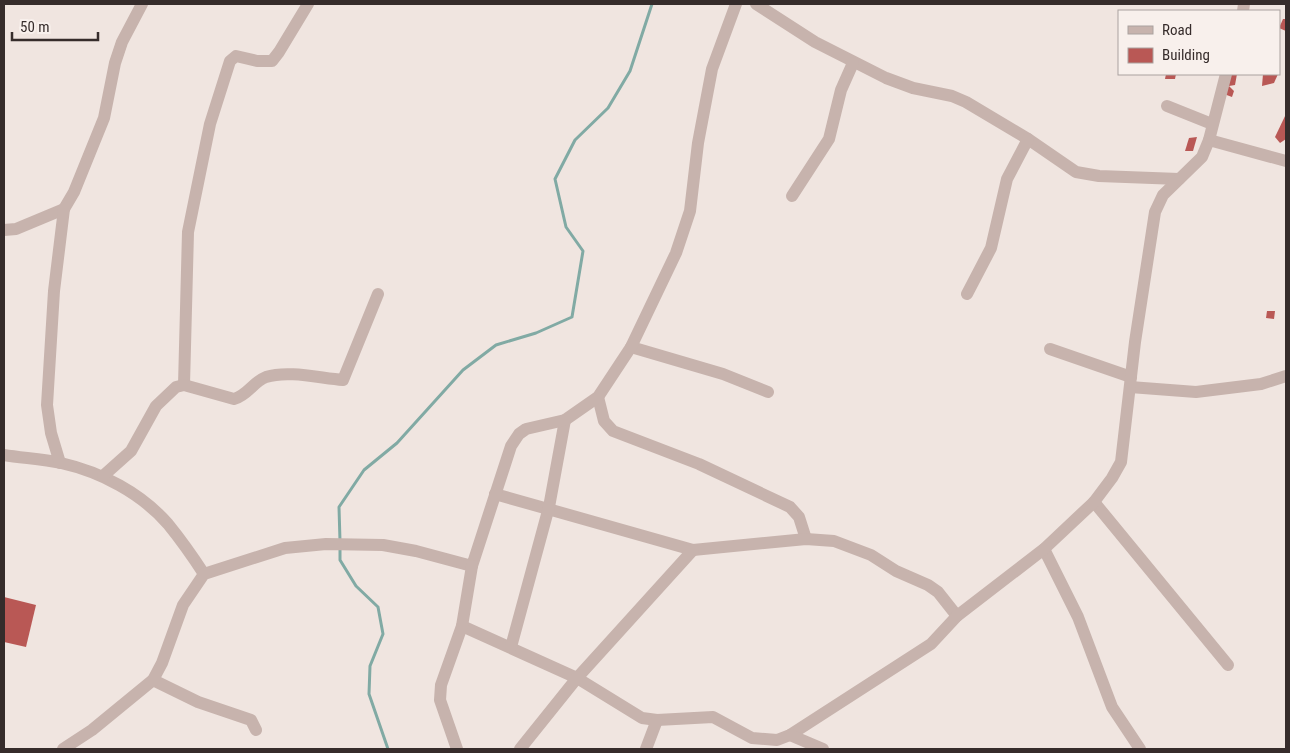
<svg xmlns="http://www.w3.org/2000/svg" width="1290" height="753" viewBox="0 0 1290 753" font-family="'Roboto Condensed',sans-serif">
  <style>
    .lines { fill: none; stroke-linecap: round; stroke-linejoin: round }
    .stream { stroke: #81aaa4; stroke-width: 3 }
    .building { fill: #b95855 }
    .minor { stroke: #c7b3ad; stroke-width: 12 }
  </style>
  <rect width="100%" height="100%" fill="#f0e5e0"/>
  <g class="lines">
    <!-- stream -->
    <g class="stream">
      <path d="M340 541 339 507 364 470 397 443 463 370 496 345 536 333 572 317 583 251 566 227 555 179 575 140 608 108 630 71 652 4"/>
      <path d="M340 547V560L356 586 378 607 383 634 370 666 369 694 388 749"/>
    </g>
  </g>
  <!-- building -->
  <g class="building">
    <path d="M1283 19H1286V31L1279 28Z"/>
    <path d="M1166 74H1176L1175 79H1165Z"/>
    <path d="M1228 74H1237L1235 85 1229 86 1234 91 1232 97 1224 94Z"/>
    <path d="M1263 74H1278L1274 83 1262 86Z"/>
    <path d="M1286 114V139L1280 143 1275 137Z"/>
    <path d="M1197 137 1193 151H1185L1189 138Z"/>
    <path d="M1267 311H1275L1274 319 1266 318Z"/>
    <path d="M4 597 36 605 26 647 4 642Z"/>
  </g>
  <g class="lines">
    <!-- minor -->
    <g class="minor">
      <path d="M756 4 815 42 886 78 913 88 952 96 966 102 1028 139 1076 172 1099 176 1179 179"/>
      <path d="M1243 11 1244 4"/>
      <path d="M1167 106 1212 124"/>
      <path d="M1209 140 1286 161"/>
      <path d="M792 196 829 139 841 90 853 63"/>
      <path d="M4 230 16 229 64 209"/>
      <path d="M967 294 991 248 1007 179 1028 139"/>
      <path d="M631 347 723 374 768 392"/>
      <path d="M1050 349 1131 377"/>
      <path d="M184 385 188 232 210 124 230 61 236 56 257 61H272L279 52 308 4"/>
      <path d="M1130 387 1196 392 1261 384 1286 376"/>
      <path d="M598 397 604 421 613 431 699 464 790 507 799 517 806 539"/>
      <path d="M4 455C22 458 42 459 61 463 101 472 141 493 168 524 181 540 193 557 204 574"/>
      <path d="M60 463 51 433 47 405 54 291 64 209 74 192 104 118 115 63 122 42 142 4"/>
      <path d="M103 476 131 451 156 406 176 387 184 385 234 399C248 395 253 382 266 377 288 370 319 378 343 380L378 294"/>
      <path d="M495 494 693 550 806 539 834 541 871 555 896 571 928 585 938 592 957 616"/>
      <path d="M1094 502 1228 665"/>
      <path d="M1044 549 1078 617 1112 707 1140 749"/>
      <path d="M462 626 577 678 642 718 657 720 713 717 752 738 777 740 790 735 931 644 957 616 1044 549 1094 502 1112 478 1121 462 1135 342 1155 212 1163 195 1202 157 1209 140 1226 74"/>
      <path d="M511 647 549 507 565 420"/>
      <path d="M153 680 198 702 251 720 256 730"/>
      <path d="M790 735 823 749"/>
      <path d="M63 749 92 730 153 680 162 663 183 605 204 574 285 548 326 544 383 545 416 551 472 566 511 446 519 434 526 429 565 420 598 397 631 347 676 253 690 211 698 143 712 69 736 4"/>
      <path d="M457 749 440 700 441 685 462 626 472 566"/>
      <path d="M520 749 577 678 693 550"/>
      <path d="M646 749 657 720"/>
    </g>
  </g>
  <!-- border -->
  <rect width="1290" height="753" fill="none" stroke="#362c2b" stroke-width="10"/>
  <!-- legend -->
  <rect x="1118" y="10" width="162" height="65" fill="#f8f0ec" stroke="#aaa29f"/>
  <rect x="1128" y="26" width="25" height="8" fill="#c7b3ad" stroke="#aaa29f"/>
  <text x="1162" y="35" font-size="15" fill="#362c2b">Road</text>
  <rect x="1128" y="48" width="25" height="15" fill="#b95855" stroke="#aaa29f"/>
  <text x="1162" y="60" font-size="15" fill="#362c2b">Building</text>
  <!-- scale -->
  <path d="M12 32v8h86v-8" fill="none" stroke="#362c2b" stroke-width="2.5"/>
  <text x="20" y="32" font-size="15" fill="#362c2b" stroke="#f8f0ec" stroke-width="4" paint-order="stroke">50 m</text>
</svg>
